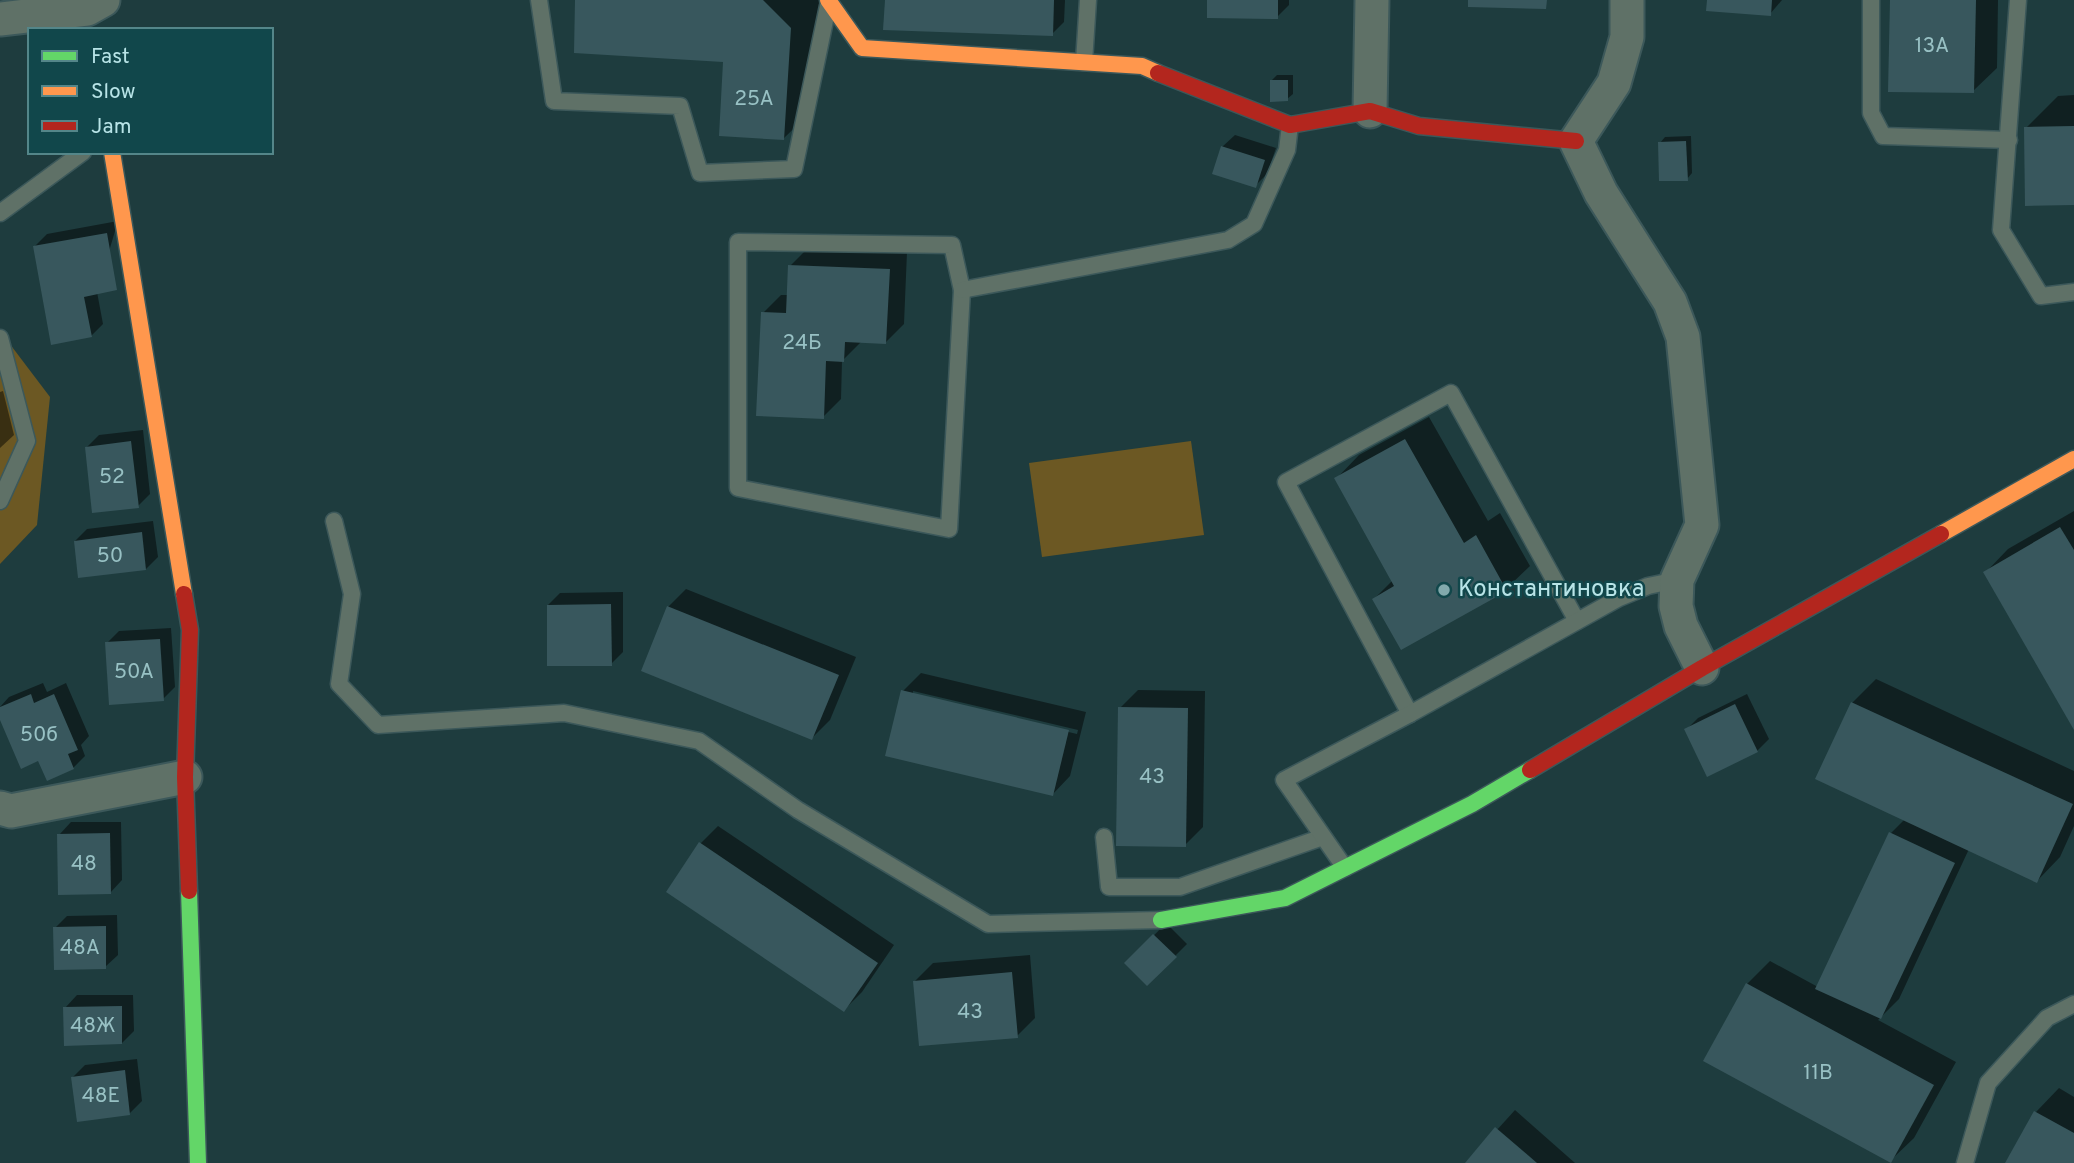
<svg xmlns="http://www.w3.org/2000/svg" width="2074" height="1163" viewBox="0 0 2074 1163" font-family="Overpass,sans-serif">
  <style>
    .green { fill: #6c5823 }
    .shadow { fill: #0007; fill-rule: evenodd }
    .building { fill: #38575d }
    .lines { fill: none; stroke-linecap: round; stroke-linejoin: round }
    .lane-casing { stroke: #3c585a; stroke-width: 19 }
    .street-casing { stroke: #3c585a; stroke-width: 37 }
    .fast-casing { stroke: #3c585a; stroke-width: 19 }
    .slow-casing { stroke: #3c585a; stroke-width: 19 }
    .jam-casing { stroke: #3c585a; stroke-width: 19 }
    .lane { stroke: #5f7167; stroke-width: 16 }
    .street { stroke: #5f7167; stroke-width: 33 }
    .fast { stroke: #63d668; stroke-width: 16 }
    .slow { stroke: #ff974d; stroke-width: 16 }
    .jam { stroke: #b3261e; stroke-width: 16 }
    .poi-dot { fill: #82a9ac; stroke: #11474b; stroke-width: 2.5 }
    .labels { text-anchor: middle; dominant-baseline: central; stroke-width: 5; stroke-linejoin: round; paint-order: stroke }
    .number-label { font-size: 21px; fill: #98c1c4 }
    .poi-label { font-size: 24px; fill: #b8e4e7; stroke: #11474b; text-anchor: start }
  </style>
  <rect width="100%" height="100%" fill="#1e3c3e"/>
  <!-- green -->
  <g class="green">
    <path d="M0 331 50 397 37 525 0 564Z"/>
    <path d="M1191 441 1204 535 1042 557 1029 463Z"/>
  </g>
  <!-- shadow -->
  <g class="shadow">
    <path d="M577 0H822L816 107 784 138 725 60Z"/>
    <path d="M886 0H1065L1064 22 1052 34Z"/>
    <path d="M1208 0H1289V5L1277 17Z"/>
    <path d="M1708 0H1782L1770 14Z"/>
    <path d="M1892 0H1998L1997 68 1973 91Z"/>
    <path d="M1277 75H1293V94L1287 99 1271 81Z"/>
    <path d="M2074 95V203L2026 128 2058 96Z"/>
    <path d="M1235 135 1276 148 1267 174 1255 186 1222 147Z"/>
    <path d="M1691 136 1692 173 1687 179 1660 143 1665 137Z"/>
    <path d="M118 221 97 292 103 324 91 336 35 246 47 234Z"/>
    <path d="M808 248 907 252 904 324 886 342H861L842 361 841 399 823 417 763 313 781 295H789L790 266Z"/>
    <path d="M3 391 14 435 0 448V392Z"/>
    <path d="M1429 417 1488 521 1500 513 1530 566 1506 589 1401 648 1374 599 1393 580 1336 479 1359 455Z"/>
    <path d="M143 430 150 494 138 506 87 447 99 435Z"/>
    <path d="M2074 511V726L1985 573 2008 549Z"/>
    <path d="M153 521 158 557 146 569 75 541 87 529Z"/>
    <path d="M686 589 856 657 830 720 812 738 668 607Z"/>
    <path d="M623 592V652L611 664 548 605 560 593Z"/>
    <path d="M171 628 175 687 163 699 107 643 119 631Z"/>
    <path d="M921 673 1086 712 1070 776 1052 795 903 691ZM913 691 1078 730 1077 734 913 695Z"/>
    <path d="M1876 679 2074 771V826L2060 857 2037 881 1969 849 1899 999 1878 1020 1956 1062 1914 1138 1890 1161 1747 984 1770 961 1818 987 1891 833 1905 819 1817 779 1852 703Z"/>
    <path d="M43 683 47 692 66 683 89 736 81 745 85 756 73 768 0 716V707L9 697Z"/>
    <path d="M1138 690 1205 691 1203 827 1185 845 1120 708Z"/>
    <path d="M1747 694 1769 739 1757 751 1686 730 1698 718Z"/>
    <path d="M71 822H121L122 880 110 893 59 835Z"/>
    <path d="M718 826 894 945 862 992 844 1010 700 844Z"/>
    <path d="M117 915 118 955 105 967 55 928 67 916Z"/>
    <path d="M1166 923 1187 944 1147 984 1127 963Z"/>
    <path d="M1030 955 1035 1018 1017 1036 915 981 933 963Z"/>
    <path d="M77 995H133L134 1031 122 1043 65 1008Z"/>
    <path d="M137 1059 142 1101 130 1113 73 1077 85 1065Z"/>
    <path d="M2059 1088 2074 1097V1163H2007L2036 1112Z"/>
    <path d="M1515 1110 1575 1163H1467Z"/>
  </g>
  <!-- building -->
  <g class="building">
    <path d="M575 0H763L791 28 784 140 719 136 723 62 574 53Z"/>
    <path d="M885 0H1054L1053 36 883 30Z"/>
    <path d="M1207 0H1278V19L1207 18Z"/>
    <path d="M1468 0H1547L1546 9 1468 7Z"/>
    <path d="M1707 0H1772L1771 16 1706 11Z"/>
    <path d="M1890 0H1976L1974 93 1888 92Z"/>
    <path d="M1270 80H1288V101L1270 102Z"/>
    <path d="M2074 126V205L2025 206 2024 127Z"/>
    <path d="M1686 141 1688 181H1659L1658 142Z"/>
    <path d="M1221 146 1265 160 1256 188 1212 174Z"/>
    <path d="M107 233 117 290 84 297 92 337 51 345 33 246Z"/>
    <path d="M788 265 890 269 886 344 845 342 844 362 826 361 824 419 756 416 761 312 786 313Z"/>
    <path d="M1405 439 1464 543 1476 535 1507 591 1401 650 1372 599 1394 586 1334 478Z"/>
    <path d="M131 441 139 508 92 513 85 447Z"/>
    <path d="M2060 527 2074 550V730L1983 572Z"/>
    <path d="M142 532 146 570 78 578 74 541Z"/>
    <path d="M611 604 612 666H547V605Z"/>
    <path d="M667 606 839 675 812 740 641 671Z"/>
    <path d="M160 639 164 701 109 705 105 642Z"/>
    <path d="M901 690 1069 730 1053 796 885 756Z"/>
    <path d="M31 694 34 703 54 694 78 750 68 754 74 769 47 781 38 761 21 769 0 720V707Z"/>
    <path d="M1851 702 2073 804 2037 883 1815 779Z"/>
    <path d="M1735 704 1758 752 1707 777 1684 729Z"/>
    <path d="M1118 707 1188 708 1186 847 1116 846Z"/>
    <path d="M1889 832 1955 863 1881 1019 1815 989Z"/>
    <path d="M110 833 111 894 58 895 57 834Z"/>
    <path d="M699 842 878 963 844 1012 666 892Z"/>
    <path d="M106 926V969L54 970 53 927Z"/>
    <path d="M1153 934 1177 957 1147 986 1124 963Z"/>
    <path d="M1012 972 1018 1038 919 1046 913 981Z"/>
    <path d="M1746 983 1934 1085 1891 1163 1703 1061Z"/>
    <path d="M122 1006V1044L64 1046 63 1007Z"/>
    <path d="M125 1070 130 1115 77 1122 71 1077Z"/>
    <path d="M2034 1111 2074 1133V1163H2005Z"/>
    <path d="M1495 1127 1537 1163H1465Z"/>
  </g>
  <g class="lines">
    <defs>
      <g id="lane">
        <path d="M539 0 554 101 680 106 700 173 794 169 828 6"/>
        <path d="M1871 0V113L1883 136 2009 140"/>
        <path d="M2018 0 2001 230 2041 296 2074 292"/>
        <path d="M1084 62 1088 0"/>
        <path d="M0 213 83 152"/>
        <path d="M738 242 952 245 962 290 949 529 738 488Z"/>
        <path d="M962 290 1228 240 1254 224 1287 150 1290 125"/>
        <path d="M0 338 27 441 0 501"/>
        <path d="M334 521 352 594 339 684 378 725 564 713 699 741 798 810 988 924 1161 920"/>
        <path d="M1410 714 1286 482 1451 393 1577 621"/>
        <path d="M1104 837 1109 887H1180L1323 837"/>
        <path d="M1345 868 1284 780 1410 714 1619 598 1648 586 1677 580"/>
        <path d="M1965 1163 1988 1083 2047 1018 2074 1004"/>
      </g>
      <g id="street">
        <path d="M1627 0V37L1614 83 1576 141 1601 193 1670 302 1683 337 1702 525 1677 580 1676 606 1681 626 1702 668"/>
        <path d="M0 19 87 9 103 0"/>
        <path d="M1370 111 1372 0"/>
        <path d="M0 808 11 811 185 777"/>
      </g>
      <g id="fast">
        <path d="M189 891 198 1163"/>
        <path d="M1161 920 1285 898 1472 804 1530 770"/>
      </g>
      <g id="slow">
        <path d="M828 0 862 48 1142 66 1158 73"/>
        <path d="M112 152 184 594"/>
        <path d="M1941 534 2074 459"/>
      </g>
      <g id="jam">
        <path d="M1158 73 1290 125 1370 111 1419 126 1576 141"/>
        <path d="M184 594 190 630 185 777 189 891"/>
        <path d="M1530 770 1702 668 1941 534"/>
      </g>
    </defs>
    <!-- lane casing -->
    <use href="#lane" class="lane-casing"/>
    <!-- street casing -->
    <use href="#street" class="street-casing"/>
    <!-- fast casing -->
    <use href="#fast" class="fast-casing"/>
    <!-- slow casing -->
    <use href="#slow" class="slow-casing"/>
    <!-- jam casing -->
    <use href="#jam" class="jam-casing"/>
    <!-- lane -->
    <use href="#lane" class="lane"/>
    <!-- street -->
    <use href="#street" class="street"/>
    <!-- fast -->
    <use href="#fast" class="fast"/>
    <!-- slow -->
    <use href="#slow" class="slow"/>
    <!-- jam -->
    <use href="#jam" class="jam"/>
  </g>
  <!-- markers -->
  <circle class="poi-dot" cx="1444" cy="590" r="7"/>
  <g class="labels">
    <!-- number labels -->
    <g class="number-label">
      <text x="1932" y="46">13А</text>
      <text x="754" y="99">25А</text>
      <text x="802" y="343">24Б</text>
      <text x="112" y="477">52</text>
      <text x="110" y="556">50</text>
      <text x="134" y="672">50А</text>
      <text x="39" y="735">50б</text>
      <text x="1152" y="777">43</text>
      <text x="84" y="864">48</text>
      <text x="80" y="948">48А</text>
      <text x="970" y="1012">43</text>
      <text x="93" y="1026">48Ж</text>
      <text x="1818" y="1073">11В</text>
      <text x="101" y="1096">48Е</text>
    </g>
    <!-- poi labels -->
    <g class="poi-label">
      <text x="1458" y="590">Константиновка</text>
    </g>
  </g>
  <!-- legend -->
  <rect x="28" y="28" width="245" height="126" fill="#11474b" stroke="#548689" stroke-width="2"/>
  <rect x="42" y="51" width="35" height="10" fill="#63d668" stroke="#548689" stroke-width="2"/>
  <text x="91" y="63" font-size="21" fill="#b8e4e7">Fast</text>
  <rect x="42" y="86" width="35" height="10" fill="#ff974d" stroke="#548689" stroke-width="2"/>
  <text x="91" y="98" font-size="21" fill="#b8e4e7">Slow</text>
  <rect x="42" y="121" width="35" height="10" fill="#b3261e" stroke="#548689" stroke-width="2"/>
  <text x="91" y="133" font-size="21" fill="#b8e4e7">Jam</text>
</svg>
